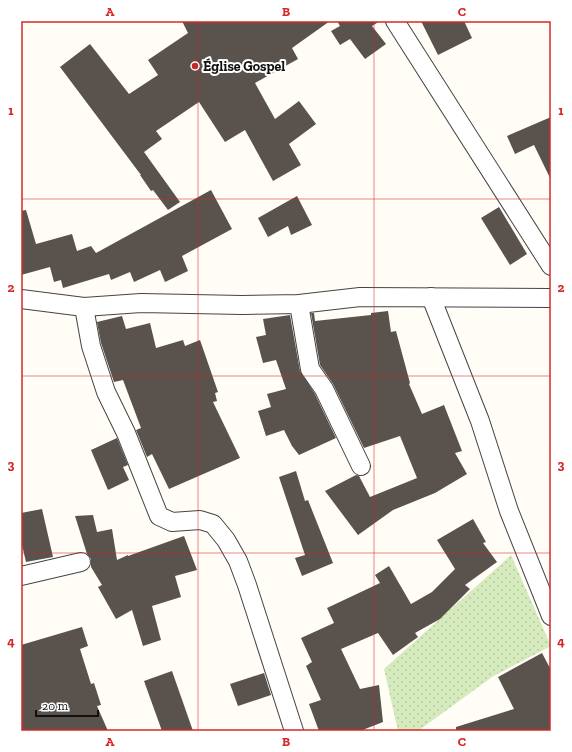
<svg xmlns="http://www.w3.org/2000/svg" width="572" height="752" viewBox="0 0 572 752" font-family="'Zilla Slab',serif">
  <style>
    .grass { fill: url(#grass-dots) }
    .building { fill: #5a524d }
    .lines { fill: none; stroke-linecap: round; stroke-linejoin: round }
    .street-casing { stroke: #444; stroke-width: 20 }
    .street { stroke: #fff; stroke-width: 18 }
    .grid { fill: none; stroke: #d62828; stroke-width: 1; stroke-opacity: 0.55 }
    .poi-dot { fill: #c4262e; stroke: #fff; stroke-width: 1.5 }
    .labels { text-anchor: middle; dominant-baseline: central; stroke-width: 4; stroke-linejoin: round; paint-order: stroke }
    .poi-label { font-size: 14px; font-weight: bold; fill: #111; stroke: #fff; text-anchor: start }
    .neatline { fill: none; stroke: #d62828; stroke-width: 1.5 }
    .grid-label { font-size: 13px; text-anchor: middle; font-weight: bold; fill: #d62828 }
  </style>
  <defs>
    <pattern id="grass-dots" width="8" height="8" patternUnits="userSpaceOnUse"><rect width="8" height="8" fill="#d5ebbd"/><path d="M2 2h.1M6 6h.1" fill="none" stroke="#b6c8a1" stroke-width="1.8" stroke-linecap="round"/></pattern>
  </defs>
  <rect width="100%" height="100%" fill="#fffdf5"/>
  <!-- grass -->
  <path class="grass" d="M511 555 551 646 492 677 418 731H398L384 669Z"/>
  <!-- building -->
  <g class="building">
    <path d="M182 21H330L292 48 298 59 255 83 275 119 299 101 316 124 289 144 301 165 273 181 245 130 225 142 199 102 156 131 162 139 144 152 180 202 168 210 153 190 151 191 140 175H141L60 67 90 44 129 94 158 75 148 60 188 33Z"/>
    <path d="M337 21H380L372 26 386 44 365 59 350 39 340 45 331 31 340 26Z"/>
    <path d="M421 21H464L472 38 438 55Z"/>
    <path d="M551 117V180L534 145 515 154 507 136Z"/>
    <path d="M211 190 232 229 182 256 188 271 165 282 160 270 134 282 130 272 111 280 109 274 63 288 61 280 54 282 50 267 21 275V211L26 210 36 244 72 234 77 251 91 246 96 253Z"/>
    <path d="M297 196 312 225 291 235 288 226 268 237 258 218Z"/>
    <path d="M499 207 527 254 510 265 481 218Z"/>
    <path d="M388 311 391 332 396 331 410 383 409 384 422 414 444 405 462 451 455 453 467 474 435 493 393 510 358 535 325 491 356 475 359 476 370 497 417 478 400 436 364 448 333 384 320 365 311 313H314L315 321 371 315V313Z"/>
    <path d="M290 315 300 371 315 394 336 438 299 455 292 446 284 430 266 436 258 411 271 407 267 394 286 389 276 360 263 363 256 337 266 335 263 319Z"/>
    <path d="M122 316 126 329 150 323 156 348 183 340 185 346 200 340 218 392 215 393 217 401 213 402 240 458 169 489 152 454 147 457 136 430 141 428 123 380 114 382 101 343 97 322Z"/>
    <path d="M117 438 128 465 123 467 129 480 108 490 91 450Z"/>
    <path d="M296 471 305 501 308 500 333 563 302 576 295 558 305 555 279 477Z"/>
    <path d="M42 509 53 557 26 562 21 541V513Z"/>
    <path d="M93 515 97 532 112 529 117 560 128 555V556L184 536 197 570 175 576 181 597 152 606 161 640 143 646 132 610 116 619 98 587 102 585 91 567V559L87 554 75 516Z"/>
    <path d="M473 519 486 542 483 543 497 562 465 585 470 589 440 619 415 633 418 637 393 655 378 633 341 649 360 689 379 685 383 722 360 731H319L309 704 321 700 306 666 312 662 301 638 334 623 327 608 380 583 375 575 389 566 411 604 432 592 455 569 437 540Z"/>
    <path d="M82 627 88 646 80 649 91 684 94 683 101 705 97 706 108 731H21V645Z"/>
    <path d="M542 653 551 670V731H456V727L514 709 498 677Z"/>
    <path d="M172 671 193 731H162L144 681Z"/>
    <path d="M264 673 271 695 238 706 230 684Z"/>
  </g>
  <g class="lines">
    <defs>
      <g id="street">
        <path d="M395 21 551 266"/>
        <path d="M431 297 480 421 509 511 551 616"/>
        <path d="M21 299 84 307 141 303 242 305 299 304 360 297 551 298"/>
        <path d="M299 304 310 369 324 389 361 466"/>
        <path d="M84 307 91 346 106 392 126 433 159 516 172 522 200 520 213 524 226 540 238 561 247 585 294 731"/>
        <path d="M21 576 81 562"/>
      </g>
    </defs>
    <!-- street casing -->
    <use href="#street" class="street-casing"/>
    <!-- street -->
    <use href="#street" class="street"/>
  </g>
  <!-- grid -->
  <path class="grid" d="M198 21V731M374 21V731M21 199H551M21 376H551M21 553H551"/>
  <!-- markers -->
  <circle class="poi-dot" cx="195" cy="66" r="4"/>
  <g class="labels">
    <!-- poi labels -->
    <g class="poi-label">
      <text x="203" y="66">Église Gospel</text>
    </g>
  </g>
  <!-- border -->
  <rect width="572" height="752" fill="none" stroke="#ffffff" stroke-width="44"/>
  <!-- scale -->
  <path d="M36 710v6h62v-6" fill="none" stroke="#111111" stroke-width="2"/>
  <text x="42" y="710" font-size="12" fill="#111111" stroke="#ffffff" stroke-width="3" paint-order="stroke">20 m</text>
  <rect x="22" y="22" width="528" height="708" class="neatline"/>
  <g class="grid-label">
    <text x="110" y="16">A</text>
    <text x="286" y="16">B</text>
    <text x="462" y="16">C</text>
    <text x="11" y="115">1</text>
    <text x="561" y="115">1</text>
    <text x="11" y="292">2</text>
    <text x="561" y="292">2</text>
    <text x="11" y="469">3</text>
    <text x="561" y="469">3</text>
    <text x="11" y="646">4</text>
    <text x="561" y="646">4</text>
    <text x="110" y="746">A</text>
    <text x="286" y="746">B</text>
    <text x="462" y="746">C</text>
  </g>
</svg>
